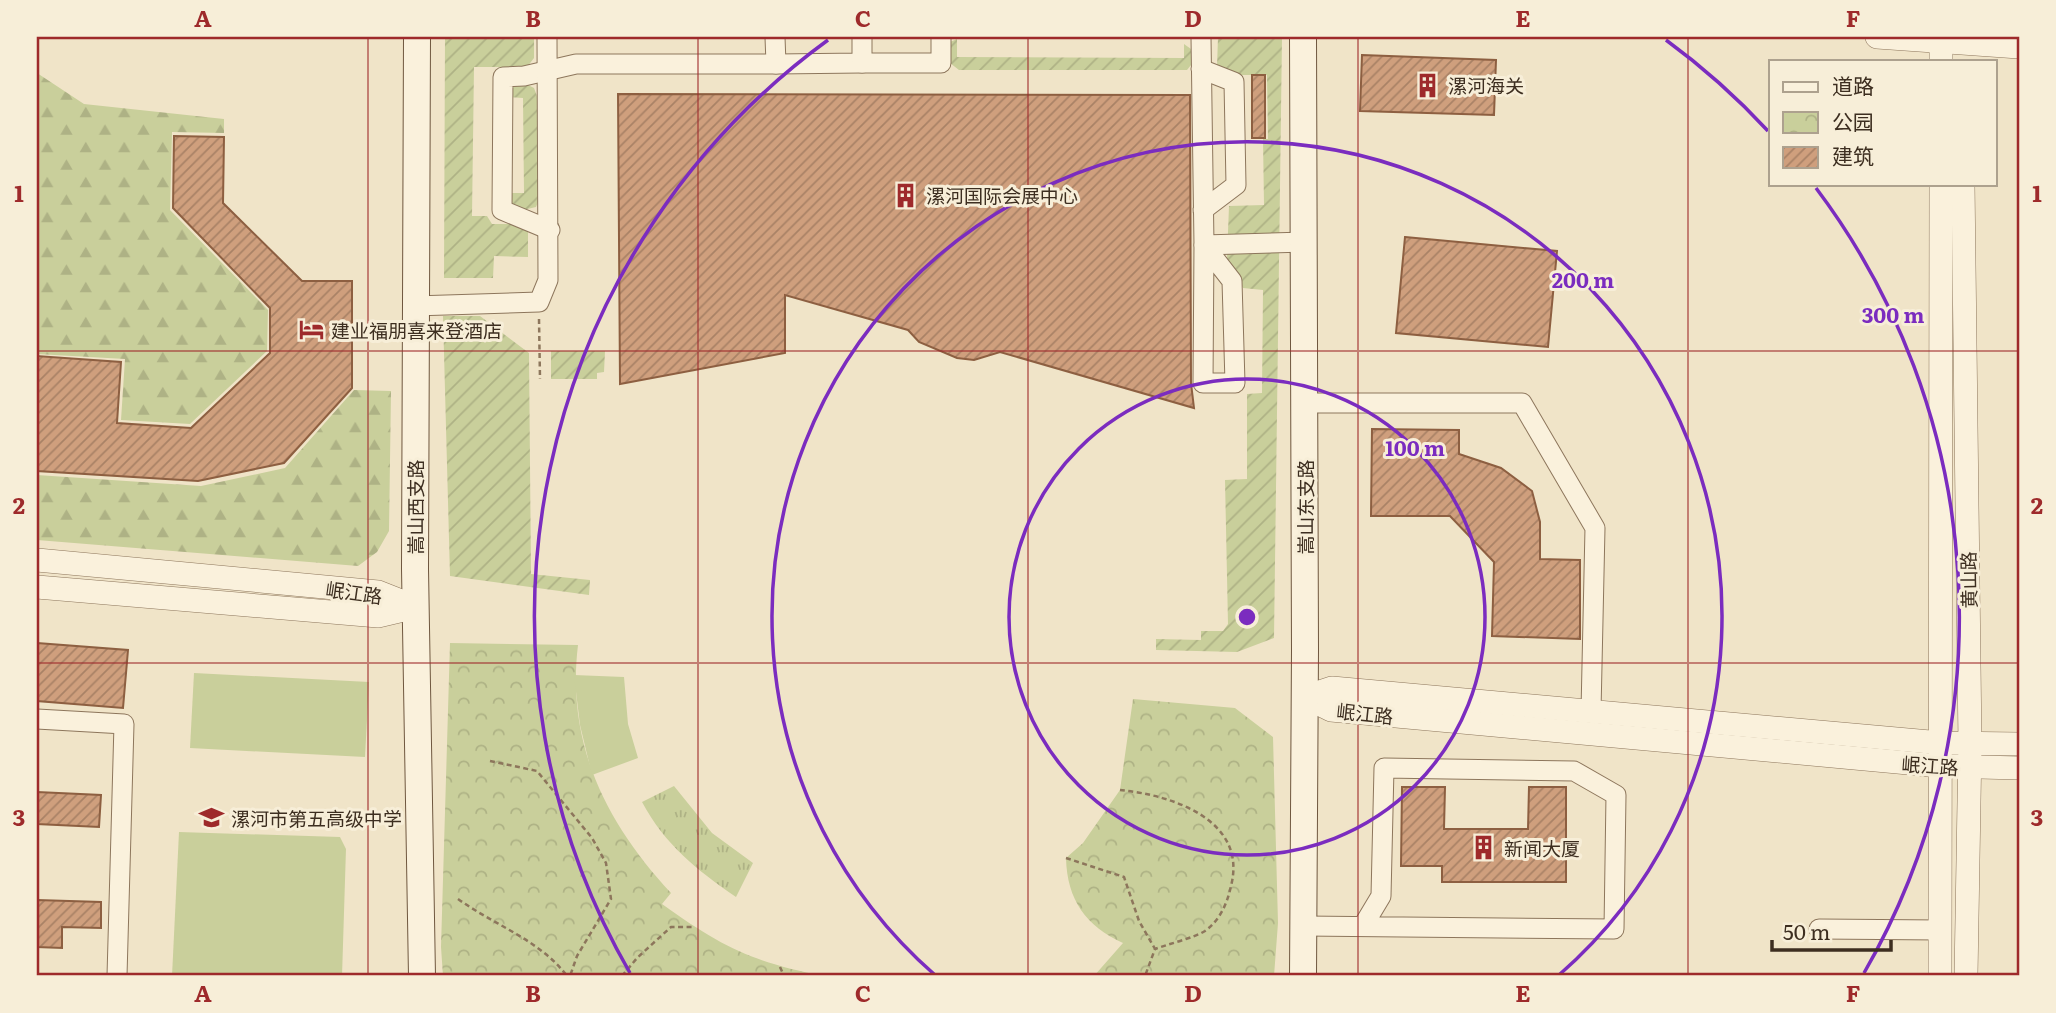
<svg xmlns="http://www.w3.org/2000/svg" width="2056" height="1013" viewBox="0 0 2056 1013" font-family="Literata,'Noto Sans SC',serif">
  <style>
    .grass { fill: url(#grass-tufts) }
    .forest { fill: url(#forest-firs) }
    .park { fill: url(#park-crowns) }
    .garden { fill: url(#garden-furrows) }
    .pitch { fill: #c9cf9b }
    .building { fill: url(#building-hatch); stroke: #8d5f41; stroke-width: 2 }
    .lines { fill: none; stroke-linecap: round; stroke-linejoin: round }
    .minor-casing { stroke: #8d765c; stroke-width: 21 }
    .tertiary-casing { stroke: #8d765c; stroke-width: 24 }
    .secondary-casing { stroke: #6f573f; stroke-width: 28 }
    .path { stroke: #8d765c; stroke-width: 2.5; stroke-dasharray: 5 3.5; stroke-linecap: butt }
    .minor { stroke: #faf1dc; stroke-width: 19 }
    .tertiary { stroke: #faf1dc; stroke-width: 23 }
    .secondary { stroke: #faf1dc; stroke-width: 26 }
    .grid { fill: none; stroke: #9e2a2b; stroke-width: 2; stroke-opacity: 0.55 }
    .ring { fill: none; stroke: #7b2cbf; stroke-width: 3.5 }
    .labels { text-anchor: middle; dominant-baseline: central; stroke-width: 6; stroke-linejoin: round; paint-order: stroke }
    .poi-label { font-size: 19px; fill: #3d2e20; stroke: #f7eed8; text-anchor: start }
    .street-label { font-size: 19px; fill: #3d2e20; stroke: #f7eed8 }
    .centre { fill: #7b2cbf; stroke: #f7eed8; stroke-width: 3.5 }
    .ring-label { font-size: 21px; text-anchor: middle; font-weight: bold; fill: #7b2cbf; stroke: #f7eed8; stroke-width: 6; stroke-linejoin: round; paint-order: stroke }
    .neatline { fill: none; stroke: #9e2a2b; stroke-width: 2.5 }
    .grid-label { font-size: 23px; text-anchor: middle; font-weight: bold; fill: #9e2a2b }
  </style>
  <defs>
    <pattern id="grass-tufts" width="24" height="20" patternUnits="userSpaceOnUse" patternTransform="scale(1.75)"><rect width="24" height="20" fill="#c9cf9b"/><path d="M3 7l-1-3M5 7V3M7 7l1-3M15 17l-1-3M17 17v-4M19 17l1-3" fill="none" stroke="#aeb285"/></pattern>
    <pattern id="forest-firs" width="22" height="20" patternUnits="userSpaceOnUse" patternTransform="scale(1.75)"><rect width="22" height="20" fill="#c9cf9b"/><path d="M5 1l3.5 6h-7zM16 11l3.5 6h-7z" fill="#aeb285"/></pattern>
    <pattern id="park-crowns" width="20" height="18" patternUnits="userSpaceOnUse" patternTransform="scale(1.75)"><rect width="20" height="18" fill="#c9cf9b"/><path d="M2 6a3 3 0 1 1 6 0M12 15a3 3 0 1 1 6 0" fill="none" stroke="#aeb285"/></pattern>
    <pattern id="garden-furrows" width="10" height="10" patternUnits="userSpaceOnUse" patternTransform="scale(1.75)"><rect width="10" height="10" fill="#c9cf9b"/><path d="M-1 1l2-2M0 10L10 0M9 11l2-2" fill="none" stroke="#aeb285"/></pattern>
    <pattern id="building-hatch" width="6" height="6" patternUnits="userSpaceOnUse" patternTransform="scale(1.75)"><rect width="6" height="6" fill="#cf9f7d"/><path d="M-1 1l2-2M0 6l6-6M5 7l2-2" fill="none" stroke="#a98266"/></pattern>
  </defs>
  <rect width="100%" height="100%" fill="#f0e4c8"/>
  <!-- grass -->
  <path class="grass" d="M674 786 712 833 753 863 736 897C697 870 665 845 642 802Z"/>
  <!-- forest -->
  <g class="forest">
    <path d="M37 73 84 104 224 119V133L172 132 170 210 268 310 267 351 190 424 121 420 125 359 37 354Z"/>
    <path d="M354 390 391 391 389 531 377 552 358 566 37 540V475L201 486 285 468Z"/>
  </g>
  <!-- park -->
  <g class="park">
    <path d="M450 643 578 645C566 744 606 823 671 893L662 904C722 947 752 962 824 976H443L441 947Z"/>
    <path d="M1133 699 1235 708 1273 737 1278 923 1274 976H1094L1123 943C1086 926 1067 900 1066 858L1083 843 1120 790Z"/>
  </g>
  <!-- garden -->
  <g class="garden">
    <path d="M445 37H534V58L527 67H474L472 216H487L492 224H528V257L494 256 493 278H444Z"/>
    <path d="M1218 37H1282L1274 638 1237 652 1156 650V639L1201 640V631H1223L1228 624 1225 480 1247 479V394L1262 393 1263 290 1243 288 1227 258 1229 206 1264 205 1263 139H1268L1267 75H1227L1217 67Z"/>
    <path d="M957 39V57L1184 58V44L1191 49 1195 60 1187 70H959L950 63V42Z"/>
    <path d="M526 84 534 88 537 96 539 200 536 207 523 210 512 204 509 193H524L523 98 507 97 514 86Z"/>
    <path d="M443 316H480L529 353 531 574 590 580 589 595 450 576Z"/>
    <path d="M551 351H605L604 372 597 373V379H551Z"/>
  </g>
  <!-- pitch -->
  <g class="pitch">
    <path d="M194 673 369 682 365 757 190 748Z"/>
    <path d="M574 675 624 677 628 724 638 758 592 775 580 725Z"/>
    <path d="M179 832 340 837 346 849 342 976H172Z"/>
  </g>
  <!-- building -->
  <g class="building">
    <path d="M1362 55 1496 60 1494 115 1360 111Z"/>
    <rect x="1252" y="75" width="13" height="63"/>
    <path d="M618 94 1190 95 1191 383 1194 408 1000 352 974 360 957 358 919 342 908 330 785 295V353L620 384Z"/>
    <path d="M174 136 224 137 223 203 302 281H352V388L284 463 198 481 37 471V356L121 362 117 423 191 428 270 353V308L173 208Z"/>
    <path d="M1405 237 1557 251 1548 347 1396 333Z"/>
    <path d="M1372 429 1459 430V454L1501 468 1532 491 1540 522V559L1580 560V639L1492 636 1494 562 1450 516H1371Z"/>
    <path d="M37 643 128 650 123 708 37 701Z"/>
    <path d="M1402 787H1445L1444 829H1528L1529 787H1566V882H1442V866H1401Z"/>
    <path d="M37 792 101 795 99 827 37 824Z"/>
    <path d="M37 900 101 902V928L62 927V948L37 947Z"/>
  </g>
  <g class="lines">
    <defs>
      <g id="minor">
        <path d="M775 37 776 64 862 63V37"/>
        <path d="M1201 37 1204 245 1305 242"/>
        <path d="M862 63H941V37"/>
        <path d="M1201 69 1234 82 1236 185 1203 210"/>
        <path d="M550 230 502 210 503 77 524 76 576 64H776"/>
        <path d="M1204 245 1232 281 1235 383H1203Z"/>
        <path d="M414 306 539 302 548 280 547 37"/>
        <path d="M1305 403H1522L1595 528 1591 711"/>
        <path d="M37 719 124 724 117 976"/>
        <path d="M1304 926 1614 929 1616 795 1574 771 1384 768 1381 896 1363 926"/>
        <path d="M1819 929 1940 930"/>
      </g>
      <g id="tertiary">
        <path d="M1877 37 2019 47"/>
        <path d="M1941 61V37"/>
        <path d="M1963 184 1970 744 1966 976"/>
        <path d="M37 560 378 592 416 607"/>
        <path d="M37 587 378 616 416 607"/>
        <path d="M1305 697 1331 710 1941 766 2019 768"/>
        <path d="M1305 697 1332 688 1941 743 2019 744"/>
        <path d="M1940 976 1941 184"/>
      </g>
      <g id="secondary">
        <path d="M417 37 415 569 422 976"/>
        <path d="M1303 37 1305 650 1303 976"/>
      </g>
    </defs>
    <!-- minor casing -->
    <use href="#minor" class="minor-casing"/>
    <!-- tertiary casing -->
    <use href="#tertiary" class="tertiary-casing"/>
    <!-- secondary casing -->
    <use href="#secondary" class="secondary-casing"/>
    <!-- path -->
    <g class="path">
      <path d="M539 319 540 379"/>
      <path d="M490 761 537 771 592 838 606 863 611 899 577 956 570 976"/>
      <path d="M1120 790C1172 795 1248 820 1231 886 1227 904 1220 920 1205 931 1194 938 1168 944 1155 949"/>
      <path d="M1066 858 1124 877 1139 921 1155 949 1145 976"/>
      <path d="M458 899C494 925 540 940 567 976"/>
      <path d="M780 967 784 976"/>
      <path d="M622 976 637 958 671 927H693"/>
    </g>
    <!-- minor -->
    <use href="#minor" class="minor"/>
    <!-- tertiary -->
    <use href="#tertiary" class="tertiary"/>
    <!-- secondary -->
    <use href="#secondary" class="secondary"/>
  </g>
  <!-- grid -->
  <path class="grid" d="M368 37V976M698 37V976M1028 37V976M1358 37V976M1688 37V976M37 351H2019M37 663H2019"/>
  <!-- distance rings -->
  <g class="ring">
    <circle cx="1247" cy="617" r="238"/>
    <path d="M935 975A475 475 0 1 1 1559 975"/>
    <path d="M630 973A713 713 0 0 1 828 40M1666 40A713 713 0 0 1 1768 131M1816 188A713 713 0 0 1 1864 973"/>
  </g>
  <!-- icons -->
  <defs>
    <symbol id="building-bare" viewBox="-9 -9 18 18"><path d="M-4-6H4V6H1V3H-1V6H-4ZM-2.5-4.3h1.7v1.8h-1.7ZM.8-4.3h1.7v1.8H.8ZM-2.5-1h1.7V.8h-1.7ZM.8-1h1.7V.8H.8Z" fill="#9e2a2b" stroke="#f7eed8" stroke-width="2.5" paint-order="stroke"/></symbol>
    <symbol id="hotel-bare" viewBox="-9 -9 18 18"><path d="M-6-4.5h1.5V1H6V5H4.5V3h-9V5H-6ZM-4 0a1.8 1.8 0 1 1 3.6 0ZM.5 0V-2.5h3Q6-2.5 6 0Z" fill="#9e2a2b" stroke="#f7eed8" stroke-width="2.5" paint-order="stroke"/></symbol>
    <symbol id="school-bare" viewBox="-9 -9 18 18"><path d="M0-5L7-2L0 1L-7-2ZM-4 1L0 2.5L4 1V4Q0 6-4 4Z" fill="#9e2a2b" stroke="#f7eed8" stroke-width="2.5" paint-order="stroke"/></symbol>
  </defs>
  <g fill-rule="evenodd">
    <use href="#building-bare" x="1410" y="68" width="35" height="35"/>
    <use href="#building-bare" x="888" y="178" width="35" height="35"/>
    <use href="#hotel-bare" x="294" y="312" width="35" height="35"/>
    <use href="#school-bare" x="194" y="800" width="35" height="35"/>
    <use href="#building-bare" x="1466" y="830" width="35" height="35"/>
  </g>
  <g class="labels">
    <!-- poi labels -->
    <g class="poi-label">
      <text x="1448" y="85">漯河海关</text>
      <text x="926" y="195">漯河国际会展中心</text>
      <text x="331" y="330">建业福朋喜来登酒店</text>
      <text x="231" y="818">漯河市第五高级中学</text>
      <text x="1504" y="848">新闻大厦</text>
    </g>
    <!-- street labels -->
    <g class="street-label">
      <text transform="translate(415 507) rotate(-90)">嵩山西支路</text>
      <text transform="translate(1305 507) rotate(-90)">嵩山东支路</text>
      <text transform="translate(1968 580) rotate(-91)">黄山路</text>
      <text transform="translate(354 592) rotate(8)">岷江路</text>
      <text transform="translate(1365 713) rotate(6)">岷江路</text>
      <text transform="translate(1930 765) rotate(4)">岷江路</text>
    </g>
  </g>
  <circle cx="1247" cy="617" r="10" class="centre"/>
  <g class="ring-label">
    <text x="1583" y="288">200 m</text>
    <text x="1893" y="323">300 m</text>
    <text x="1415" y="456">100 m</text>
  </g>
  <!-- border -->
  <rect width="2056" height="1013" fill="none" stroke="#f7eed8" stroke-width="77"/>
  <!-- legend -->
  <rect x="1769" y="60" width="228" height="126" fill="#f7eed8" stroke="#ada18e" stroke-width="2"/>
  <rect x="1783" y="82" width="35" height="10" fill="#faf1dc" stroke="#ada18e" stroke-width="2"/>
  <text x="1832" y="94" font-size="21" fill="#3d2e20">道路</text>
  <rect x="1783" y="112" width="35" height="21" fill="url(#park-crowns)" stroke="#ada18e" stroke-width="2"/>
  <text x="1832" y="130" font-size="21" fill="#3d2e20">公园</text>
  <rect x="1783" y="147" width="35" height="21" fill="url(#building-hatch)" stroke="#ada18e" stroke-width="2"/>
  <text x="1832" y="164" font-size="21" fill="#3d2e20">建筑</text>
  <!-- scale -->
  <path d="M1772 940v10h119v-10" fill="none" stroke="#3d2e20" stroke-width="3.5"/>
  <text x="1783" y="940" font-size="21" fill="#3d2e20" stroke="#f7eed8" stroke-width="5" paint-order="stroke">50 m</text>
  <rect x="38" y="38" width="1980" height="936" class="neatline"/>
  <g class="grid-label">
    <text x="203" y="27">A</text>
    <text x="533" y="27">B</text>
    <text x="863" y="27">C</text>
    <text x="1193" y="27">D</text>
    <text x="1523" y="27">E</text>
    <text x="1853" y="27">F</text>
    <text x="19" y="202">1</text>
    <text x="2037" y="202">1</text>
    <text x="19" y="514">2</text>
    <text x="2037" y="514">2</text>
    <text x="19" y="826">3</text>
    <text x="2037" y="826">3</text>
    <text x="203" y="1002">A</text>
    <text x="533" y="1002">B</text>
    <text x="863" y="1002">C</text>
    <text x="1193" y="1002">D</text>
    <text x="1523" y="1002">E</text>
    <text x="1853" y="1002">F</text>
  </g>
</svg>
